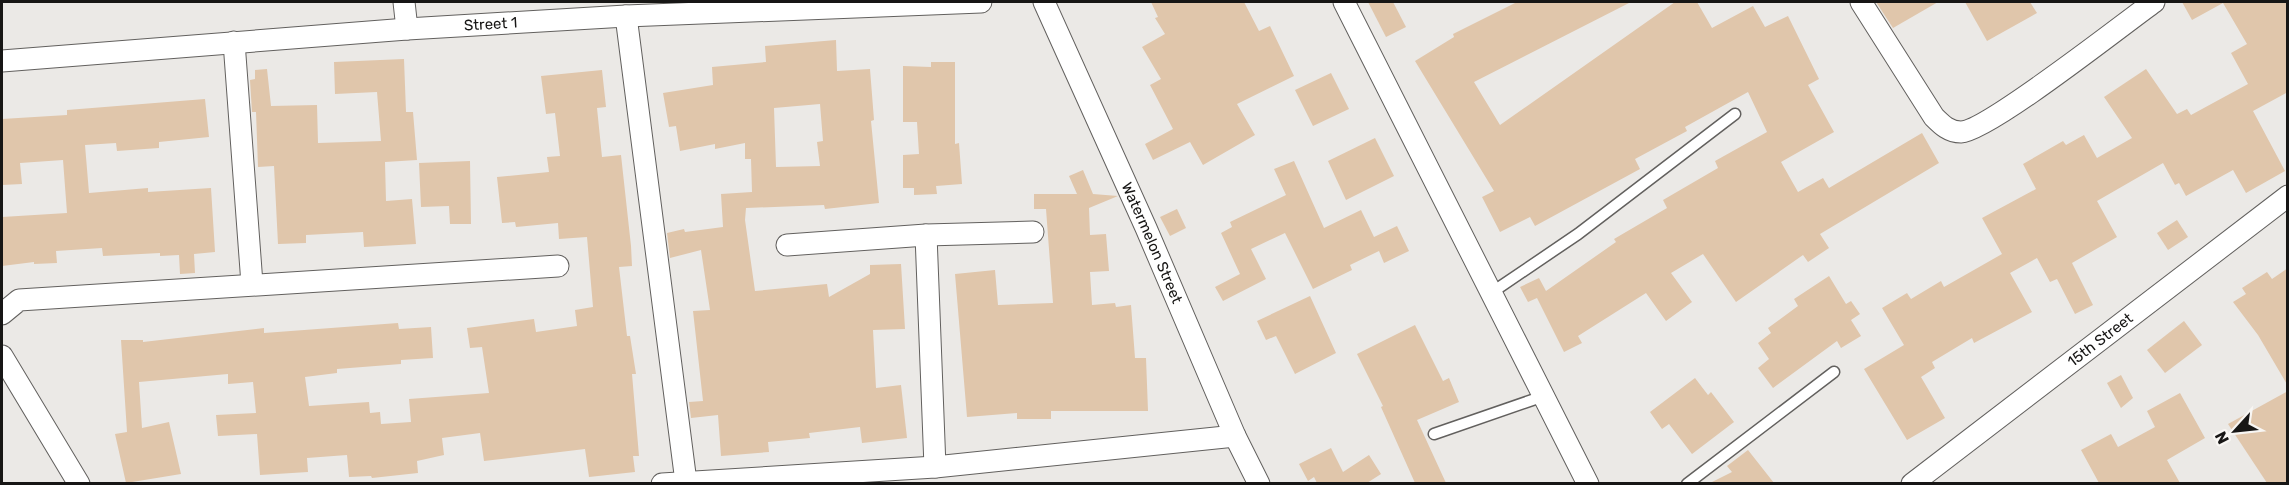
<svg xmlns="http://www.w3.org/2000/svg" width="2289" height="485" viewBox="0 0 2289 485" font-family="Rubik,sans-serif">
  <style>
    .building { fill: #e0c6ab; fill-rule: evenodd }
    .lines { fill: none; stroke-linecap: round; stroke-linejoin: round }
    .service-casing { stroke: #62605e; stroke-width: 13 }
    .minor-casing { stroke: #62605e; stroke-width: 23 }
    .service { stroke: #fff; stroke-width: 10 }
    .minor { stroke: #fff; stroke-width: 21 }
    .labels { text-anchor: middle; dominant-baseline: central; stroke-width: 4.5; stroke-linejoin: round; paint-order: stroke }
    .street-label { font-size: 15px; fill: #171615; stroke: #f8f6f3 }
  </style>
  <rect width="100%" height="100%" fill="#ebe9e6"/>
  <!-- building -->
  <g class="building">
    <path d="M1151 2H1244L1259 31 1270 26 1294 76 1237 104 1255 135 1203 165 1190 142 1153 160 1145 144 1173 129 1150 85 1161 79 1142 47 1165 34 1155 18 1158 17Z"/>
    <path d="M1368 2H1393L1406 27 1386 37Z"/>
    <path d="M1517 2H1631L1474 82 1500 125 1675 2H1697L1712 28 1753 6 1765 27 1788 16 1819 79 1808 85 1834 132 1781 162 1798 192 1823 178 1829 188 1922 133 1939 163 1820 234 1829 248 1808 262 1803 255 1736 302 1703 254 1671 273 1692 302 1666 321 1646 293 1578 336 1582 343 1564 352 1537 298 1528 302 1520 287 1539 278 1546 291 1616 242 1614 239 1667 208 1663 200 1718 168 1715 161 1767 132 1748 92 1685 127 1687 131 1635 159 1640 169 1535 226 1530 217 1500 232 1482 197 1494 191 1415 61 1454 37 1453 34Z"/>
    <path d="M1876 2H1938L1893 28Z"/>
    <path d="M1965 2H2030L2037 13 1987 41Z"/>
    <path d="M2182 2H2288V92L2253 111 2285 171 2246 193 2233 170 2186 196 2179 183 2175 185 2163 163 2097 201 2117 237 2072 263 2093 305 2075 314 2057 279 2050 282 2037 258 2010 273 2032 312 1974 343 1972 338 1932 362 1935 368 1921 377 1945 418 1907 440 1864 369 1904 345 1882 308 1907 293 1911 299 1941 281 1944 287 2002 254 1982 218 2036 189 2023 164 2063 141 2066 145 2084 135 2097 158 2132 138 2104 97 2146 69 2177 114 2187 109 2191 115 2248 84 2231 53 2247 44 2223 3 2192 20Z"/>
    <path d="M836 40 837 71 870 69 874 120 871 121 879 203 825 209 824 205 746 208 745 220 755 291 827 284 829 297 870 274V265L901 264 905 329 873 330 876 388 901 385 907 438 862 443 860 427 809 433 810 438 768 442 769 452 721 456 718 415 691 418 689 402 703 401 693 311 710 310 701 250 670 258 667 233 684 229 685 232 723 227 721 194 752 192 751 159H745V143L715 149V144L680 151 676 126 669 127 663 93 713 85 712 67 766 62 765 46ZM820 104 823 141 817 142 820 166 776 167 774 108Z"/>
    <path d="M404 59 406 112H413L417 160 385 162 386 201 412 199 416 244 364 247 363 232 306 235V243L278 244 274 166 258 167 256 112H252L250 80 255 79V70L267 69 271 106 317 105 318 143 381 141 377 92 335 94 334 62Z"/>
    <path d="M931 62H955V144L959 143 962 184 936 186 937 194 914 195V188H903V155L919 154 917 122H903V66L931 67Z"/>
    <path d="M602 70 606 107 597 108 602 157 621 155 631 246 632 266 619 267 627 336H630L636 374H632L639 456H633L635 472 589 477 585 449 484 461 480 433 442 438 444 455 417 461 418 473 372 478 371 476 349 477 347 455 307 458 308 472 260 475 257 434 218 436 216 415 256 413 253 382 228 384V374L139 382 142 428 169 422 181 474 126 483 115 434 127 432 121 340H143V342L264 328V333L398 323 399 329 431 327 433 358 401 360V364L337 369V373L305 377 309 406 369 402 370 413 380 412 381 424 411 422 409 399 489 393 482 347 470 348 467 328 534 319 536 332 577 326 575 310 593 307 587 237 559 239 558 223 516 227 515 222 502 223 497 177 549 172 547 157 560 156 555 113 546 114 541 76Z"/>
    <path d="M1331 73 1349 109 1313 126 1295 90Z"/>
    <path d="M205 99 209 137 159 142V148L117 151 116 143 85 145 89 193 148 188V192L211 188 215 252 194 254 195 273 180 274 179 255 160 256V253L103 256 102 248 56 251 57 263 34 264V262L2 266V217L67 213 63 160 20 163 22 184 2 185V119L67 115V110Z"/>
    <path d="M1375 138 1394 176 1346 200 1328 161Z"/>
    <path d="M470 161 471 224H450L449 206 421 207 419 163Z"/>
    <path d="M1294 161 1324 228 1361 210 1374 237 1397 226 1409 251 1384 263 1379 251 1350 265 1352 270 1313 289 1285 233 1251 249 1266 279 1223 301 1215 287 1240 274 1221 233 1232 227 1230 222 1286 195 1274 169Z"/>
    <path d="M1083 170 1093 194 1118 196 1089 208 1090 235 1106 234 1109 271 1090 272 1092 305 1115 303 1116 307 1131 305 1135 358H1146L1148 411H1051V419H1017V413L967 417 955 274 995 270 998 305 1053 303 1046 209H1034V194H1077L1069 176Z"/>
    <path d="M1177 209 1186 228 1170 236 1160 217Z"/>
    <path d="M2177 220 2188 237 2168 250 2157 233Z"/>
    <path d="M2288 268V386L2258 335 2233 302 2246 294 2242 288 2267 272 2272 279Z"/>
    <path d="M1829 276 1846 304 1851 301 1860 314 1851 320 1861 336 1841 348 1837 341 1773 388 1758 368 1769 359 1758 343 1771 333 1768 328 1798 306 1794 299Z"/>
    <path d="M1310 296 1336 353 1295 374 1276 336 1266 340 1257 321Z"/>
    <path d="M2184 321 2202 345 2165 373 2147 350Z"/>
    <path d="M1415 325 1443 381 1449 378 1459 402 1417 420 1446 483H1415L1381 407 1383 406 1357 354Z"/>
    <path d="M2121 375 2133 398 2121 408 2107 383Z"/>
    <path d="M1695 378 1708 395 1711 392 1734 422 1692 454 1669 424 1662 429 1650 412Z"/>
    <path d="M2288 391V483H2267L2228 424Z"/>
    <path d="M2180 393 2205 438 2167 460 2180 483H2099L2081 450 2111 434 2118 447 2155 427 2147 411Z"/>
    <path d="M1331 448 1343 472 1369 455 1381 474 1367 483H1317L1314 477 1308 481 1299 464Z"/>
    <path d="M1748 450 1774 483H1710L1732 472 1727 466Z"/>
  </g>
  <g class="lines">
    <defs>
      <g id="service">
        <path d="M1491 293 1578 234 1735 114"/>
        <path d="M1434 434 1544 396"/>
        <path d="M1687 484 1834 372"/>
      </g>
      <g id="minor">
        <path d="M404 2 407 29"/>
        <path id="s1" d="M1044 2 1146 228 1235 436 1259 484"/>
        <path d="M1344 2 1588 484"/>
        <path d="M1861 2 1934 117C1942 125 1949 132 1961 132 1988 131 2123 24 2154 2"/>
        <path d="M626 16 686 482"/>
        <path d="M234 42 252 284"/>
        <path id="s2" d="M2 61 407 29 626 16 981 2"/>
        <path d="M926 235 935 467"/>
        <path d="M787 245 926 235 1033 232"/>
        <path d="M2 314 19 300 558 266"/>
        <path d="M2 356 79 484"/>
        <path d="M662 484 935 467 1235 436"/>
        <path id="s3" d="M1912 484 2288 196"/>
      </g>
    </defs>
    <!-- service casing -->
    <use href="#service" class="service-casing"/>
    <!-- minor casing -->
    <use href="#minor" class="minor-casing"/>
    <!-- service -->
    <use href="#service" class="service"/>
    <!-- minor -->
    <use href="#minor" class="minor"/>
  </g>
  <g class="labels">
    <!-- street labels -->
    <g class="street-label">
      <text stroke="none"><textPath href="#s2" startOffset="490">Street 1</textPath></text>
      <text stroke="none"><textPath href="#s1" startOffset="264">Watermelon Street</textPath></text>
      <text stroke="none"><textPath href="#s3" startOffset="237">15th Street</textPath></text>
    </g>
  </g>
  <!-- border -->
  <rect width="2289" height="485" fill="none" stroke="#171615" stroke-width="6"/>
  <!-- north arrow -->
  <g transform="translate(2235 431) rotate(243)" stroke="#f8f6f3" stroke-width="4.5" paint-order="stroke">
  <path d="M0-4.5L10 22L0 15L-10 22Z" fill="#171615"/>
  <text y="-9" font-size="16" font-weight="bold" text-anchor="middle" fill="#171615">N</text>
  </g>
</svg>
